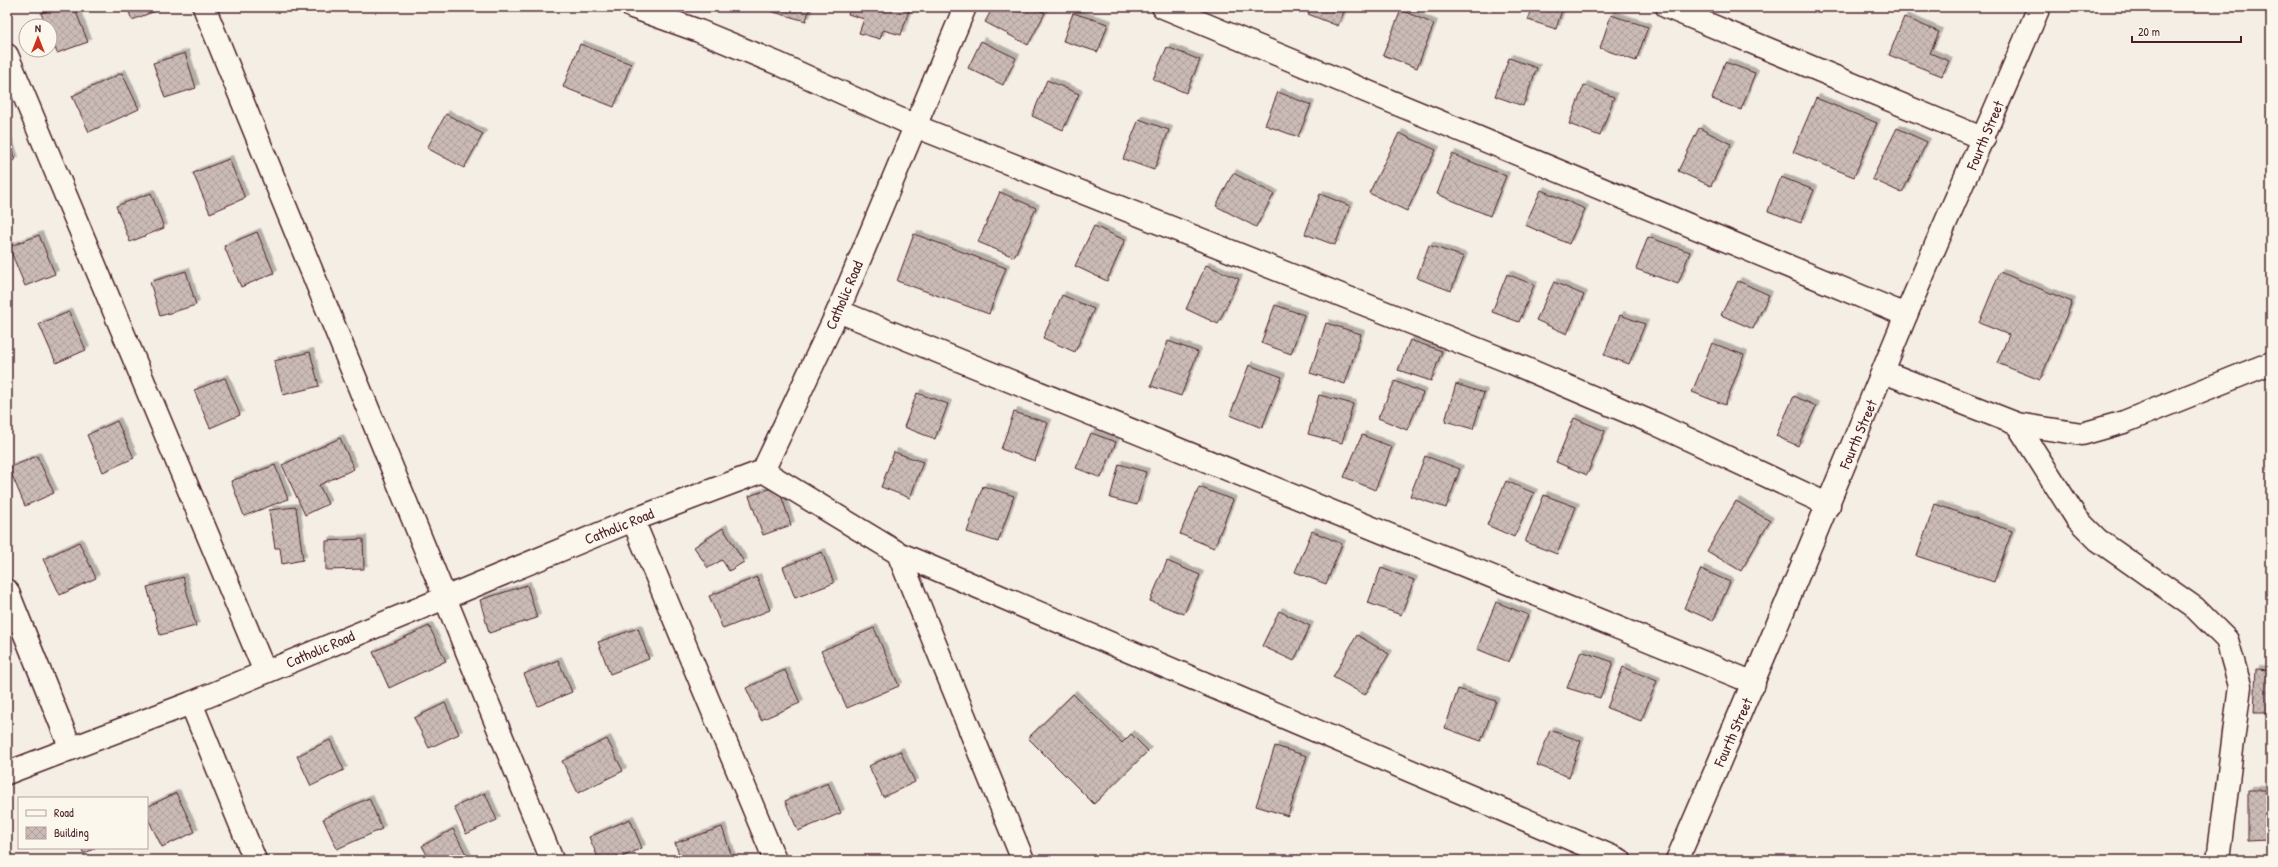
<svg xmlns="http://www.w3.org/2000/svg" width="2278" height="867" viewBox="0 0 2278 867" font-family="'Patrick Hand',sans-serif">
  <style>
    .building { fill: url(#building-cross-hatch); stroke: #4a1f2b; filter: url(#shadow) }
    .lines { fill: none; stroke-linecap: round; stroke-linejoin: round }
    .minor-casing { stroke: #4a1f2b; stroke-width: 25 }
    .minor { stroke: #fbf7ec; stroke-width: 22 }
    .labels { text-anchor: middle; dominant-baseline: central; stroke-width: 3.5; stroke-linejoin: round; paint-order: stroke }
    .street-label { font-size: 15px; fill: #4a1f2b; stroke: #fbf7ec }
  </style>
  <defs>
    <pattern id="building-cross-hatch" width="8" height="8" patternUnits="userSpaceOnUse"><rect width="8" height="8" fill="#cabbb6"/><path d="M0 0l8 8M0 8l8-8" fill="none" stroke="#afa09d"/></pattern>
    <filter id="shadow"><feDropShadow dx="3.5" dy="-3.5" stdDeviation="0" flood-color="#0004"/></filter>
  </defs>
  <rect width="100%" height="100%" fill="#f4eee4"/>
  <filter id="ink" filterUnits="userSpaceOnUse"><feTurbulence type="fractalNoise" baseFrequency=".025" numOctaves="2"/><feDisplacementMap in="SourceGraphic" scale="8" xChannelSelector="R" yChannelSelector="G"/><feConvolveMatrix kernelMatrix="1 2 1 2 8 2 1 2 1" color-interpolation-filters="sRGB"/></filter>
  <g filter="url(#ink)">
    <!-- building -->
    <g class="building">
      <path d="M59 7H74L88 42 57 53 50 35V26H46L41 13Z"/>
      <path d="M127 7H166L132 20Z"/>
      <path d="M767 7H810L806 21 766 10Z"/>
      <path d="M851 7H910L901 35 883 30 880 39 859 33 864 19 848 14Z"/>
      <path d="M993 7H1033L1045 13 1028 45 985 22Z"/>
      <path d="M1311 7H1346L1338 26 1308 14Z"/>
      <path d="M1533 7H1563L1556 29 1528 20Z"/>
      <path d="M1401 10 1434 24 1417 68 1383 55Z"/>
      <path d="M1073 13 1108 24 1098 52 1063 41Z"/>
      <path d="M1611 15 1648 27 1636 61 1600 48Z"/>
      <path d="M1904 17 1939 32 1930 53 1949 61 1942 76 1889 55Z"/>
      <path d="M981 41 1016 58 1003 85 968 68Z"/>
      <path d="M580 44 631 64 614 107 563 87Z"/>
      <path d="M1167 47 1200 60 1186 93 1153 79Z"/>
      <path d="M185 53 196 88 165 98 153 63Z"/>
      <path d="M1509 58 1537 68 1523 106 1495 96Z"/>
      <path d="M1725 62 1755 73 1741 110 1712 99Z"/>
      <path d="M122 73 139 109 89 132 72 96Z"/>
      <path d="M1047 80 1079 94 1063 130 1032 116Z"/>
      <path d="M1584 85 1614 97 1600 136 1569 124Z"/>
      <path d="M1278 92 1311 105 1298 137 1265 125Z"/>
      <path d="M1816 98 1877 123 1854 177 1793 152Z"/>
      <path d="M446 114 483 134 464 168 427 148Z"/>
      <path d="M1139 119 1169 130 1154 170 1123 159Z"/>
      <path d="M1699 128 1731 144 1711 186 1678 171Z"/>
      <path d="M1897 128 1927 142 1902 193 1872 179Z"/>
      <path d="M1399 133 1436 150 1407 211 1369 193Z"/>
      <path d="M7 138 15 160 7 163Z"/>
      <path d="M1452 154 1506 176 1490 216 1437 194Z"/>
      <path d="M229 159 245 198 210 213 193 173Z"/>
      <path d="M1233 173 1274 194 1256 227 1216 206Z"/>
      <path d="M1781 177 1814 190 1801 223 1768 211Z"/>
      <path d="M1541 190 1585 209 1569 244 1525 225Z"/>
      <path d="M1000 192 1036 208 1014 257 978 242Z"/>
      <path d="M151 193 164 228 130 242 116 206Z"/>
      <path d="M1320 194 1350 206 1335 245 1305 234Z"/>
      <path d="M1094 226 1125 240 1107 281 1075 266Z"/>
      <path d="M257 232 274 273 241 287 224 246Z"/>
      <path d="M914 234 1006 268 989 314 897 281Z"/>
      <path d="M39 235 55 274 25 286 9 247Z"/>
      <path d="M1648 237 1690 252 1678 284 1636 269Z"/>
      <path d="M1429 245 1464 257 1451 291 1417 278Z"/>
      <path d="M1206 265 1239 279 1218 324 1186 309Z"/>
      <path d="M186 271 196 305 160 316 150 282Z"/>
      <path d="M2000 272 2072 302 2040 380 1997 363 2009 335 1979 323Z"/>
      <path d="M1507 274 1534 285 1519 322 1492 312Z"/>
      <path d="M1738 281 1769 295 1753 329 1721 315Z"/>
      <path d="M1554 282 1584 295 1567 334 1536 320Z"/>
      <path d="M1062 295 1094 309 1075 352 1043 338Z"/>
      <path d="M1275 305 1304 315 1291 354 1261 343Z"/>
      <path d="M69 312 86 350 56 363 39 324Z"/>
      <path d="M1620 315 1645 324 1629 364 1604 355Z"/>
      <path d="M1326 323 1361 334 1345 384 1310 373Z"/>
      <path d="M1410 340 1442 351 1431 381 1398 370Z"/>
      <path d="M1168 341 1198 352 1181 396 1151 386Z"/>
      <path d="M1712 343 1744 355 1725 405 1692 392Z"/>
      <path d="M310 352 319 386 283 395 274 361Z"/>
      <path d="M1249 365 1282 377 1262 428 1230 415Z"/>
      <path d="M225 378 240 415 210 428 194 390Z"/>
      <path d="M1395 381 1423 393 1407 430 1378 418Z"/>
      <path d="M1456 384 1484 393 1473 429 1445 421Z"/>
      <path d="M917 393 948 404 935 439 904 427Z"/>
      <path d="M1319 395 1353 404 1342 443 1308 434Z"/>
      <path d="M1794 396 1816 406 1798 446 1776 436Z"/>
      <path d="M1014 412 1048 423 1035 461 1001 449Z"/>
      <path d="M1574 418 1605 431 1587 475 1556 462Z"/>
      <path d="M117 421 134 458 103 472 87 435Z"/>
      <path d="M1091 433 1116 442 1101 478 1076 468Z"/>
      <path d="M1362 435 1392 447 1375 490 1344 477Z"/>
      <path d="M340 438 354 469 319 485 328 504 305 515 282 465Z"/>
      <path d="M894 452 923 462 910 498 881 487Z"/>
      <path d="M37 456 54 493 25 506 9 468Z"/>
      <path d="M1425 456 1460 469 1446 508 1410 496Z"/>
      <path d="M1119 464 1146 472 1137 505 1110 498Z"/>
      <path d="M275 465 288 499 244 516 231 481Z"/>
      <path d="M1506 481 1534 493 1514 537 1487 525Z"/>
      <path d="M778 486 791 525 763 535 749 496Z"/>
      <path d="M983 486 1014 496 998 542 967 532Z"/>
      <path d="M1199 487 1233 500 1214 548 1180 534Z"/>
      <path d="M1544 495 1576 507 1557 554 1525 542Z"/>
      <path d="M1736 501 1770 521 1741 571 1707 551Z"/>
      <path d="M1935 504 2012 531 1994 582 1917 556Z"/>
      <path d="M296 507 303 560 282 564 280 548H275L269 510Z"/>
      <path d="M723 528 744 562 729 571 722 560 708 568 694 547Z"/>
      <path d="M1312 531 1342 544 1326 584 1295 572Z"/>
      <path d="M363 539 364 569 326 570V541Z"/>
      <path d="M79 542 96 578 60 595 43 559Z"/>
      <path d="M822 552 834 583 795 598 783 567Z"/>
      <path d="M1167 561 1200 575 1184 614 1150 601Z"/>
      <path d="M1381 568 1414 580 1401 615 1368 603Z"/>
      <path d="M1701 569 1730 582 1713 621 1684 608Z"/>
      <path d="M183 577 196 626 160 635 147 587Z"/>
      <path d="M757 577 770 610 723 629 709 596Z"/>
      <path d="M527 585 537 618 489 633 480 600Z"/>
      <path d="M1496 602 1528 615 1509 662 1477 649Z"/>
      <path d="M1279 611 1310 626 1294 661 1262 646Z"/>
      <path d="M429 626 446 661 389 688 373 652Z"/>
      <path d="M638 628 649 659 610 674 598 642Z"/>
      <path d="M874 628 899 686 847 708 821 651Z"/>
      <path d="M1357 635 1389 654 1365 695 1333 677Z"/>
      <path d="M1581 651 1613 662 1600 698 1567 688Z"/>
      <path d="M558 660 572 692 538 706 524 674Z"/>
      <path d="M1623 667 1657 681 1641 721 1607 708Z"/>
      <path d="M2256 669 2271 670V713H2254Z"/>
      <path d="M785 670 800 703 761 720 746 688Z"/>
      <path d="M1458 689 1496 701 1481 741 1445 728Z"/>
      <path d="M1073 694 1122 743 1131 734 1148 751 1094 804 1028 738Z"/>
      <path d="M445 703 459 734 429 748 414 718Z"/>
      <path d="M1550 730 1581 741 1569 777 1537 765Z"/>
      <path d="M607 739 623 771 578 793 562 761Z"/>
      <path d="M330 740 344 770 311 786 297 756Z"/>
      <path d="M1275 746 1307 756 1288 816 1256 806Z"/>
      <path d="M900 751 915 782 883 797 869 766Z"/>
      <path d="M828 783 841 813 798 831 785 801Z"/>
      <path d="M2248 790H2270L2271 818H2267V839L2248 840Z"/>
      <path d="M176 793 195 832 162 847 147 817V807Z"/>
      <path d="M485 793 497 820 466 834 454 807Z"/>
      <path d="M369 798 382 829 337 849 323 819Z"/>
      <path d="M630 819 642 848 616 860H599L589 837Z"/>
      <path d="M722 827 733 860H681L675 843Z"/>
      <path d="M453 829 469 860H430L422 846Z"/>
      <path d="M81 848H95L84 854Z"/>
    </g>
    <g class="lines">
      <defs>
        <g id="minor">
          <path d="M204 7 552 860"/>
          <path d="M632 7 699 31 779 64 915 126 1510 362 1656 424 1829 505"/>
          <path d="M1163 7 1906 315"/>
          <path d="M1667 7 1984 139"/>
          <path d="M7 55 265 672"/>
          <path d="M838 311 1754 683"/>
          <path d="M1884 372 2017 424 2082 434 2124 422 2271 363"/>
          <path d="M2017 424 2077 519 2098 540 2195 608 2227 640 2240 686 2218 860"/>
          <path d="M763 471 898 553 1023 860"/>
          <path d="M633 520 775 860"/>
          <path d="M898 553 1620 860"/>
          <path d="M7 590 71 749"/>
          <path d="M191 703 255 860"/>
          <path d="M7 773 191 703 633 520 763 471 838 311 965 7"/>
          <path d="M1677 860C1756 679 1831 497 1906 315 1949 212 1996 110 2039 7"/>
        </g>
      </defs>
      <!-- minor casing -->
      <use href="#minor" class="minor-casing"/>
      <!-- minor -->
      <use href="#minor" class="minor"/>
    </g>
  </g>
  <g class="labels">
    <!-- street labels -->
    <g class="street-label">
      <text transform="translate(1985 135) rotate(-67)">Fourth Street</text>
      <text transform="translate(844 295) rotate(-67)">Catholic Road</text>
      <text transform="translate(1858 434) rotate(-67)">Fourth Street</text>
      <text transform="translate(619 526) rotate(-22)">Catholic Road</text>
      <text transform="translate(320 649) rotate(-23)">Catholic Road</text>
      <text transform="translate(1733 732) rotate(-66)">Fourth Street</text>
    </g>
  </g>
  <!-- margin -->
  <rect width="2278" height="867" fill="none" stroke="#fbf7ec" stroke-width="24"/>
  <rect x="12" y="12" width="2254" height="843" fill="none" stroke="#4a1f2b" stroke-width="1.5" filter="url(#ink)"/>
  <!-- legend -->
  <rect x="18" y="797" width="130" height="52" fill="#fbf7ec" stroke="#b4a19f"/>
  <rect x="26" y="810" width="20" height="6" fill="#fbf7ec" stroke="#b4a19f"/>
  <text x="54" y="817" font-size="12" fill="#4a1f2b">Road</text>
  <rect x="26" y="827" width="20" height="12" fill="url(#building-cross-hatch)" stroke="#b4a19f"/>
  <text x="54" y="837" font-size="12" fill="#4a1f2b">Building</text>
  <!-- north arrow -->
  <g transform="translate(38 38)"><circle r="19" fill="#fbf7ec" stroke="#b4a19f"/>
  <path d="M0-3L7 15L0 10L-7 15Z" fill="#c8321e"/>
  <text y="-6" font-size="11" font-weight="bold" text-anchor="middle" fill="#4a1f2b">N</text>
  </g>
  <!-- scale -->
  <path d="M2132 36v6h109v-6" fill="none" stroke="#4a1f2b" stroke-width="2"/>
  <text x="2138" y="36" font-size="12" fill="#4a1f2b" stroke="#fbf7ec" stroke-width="3" paint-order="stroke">20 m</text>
</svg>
